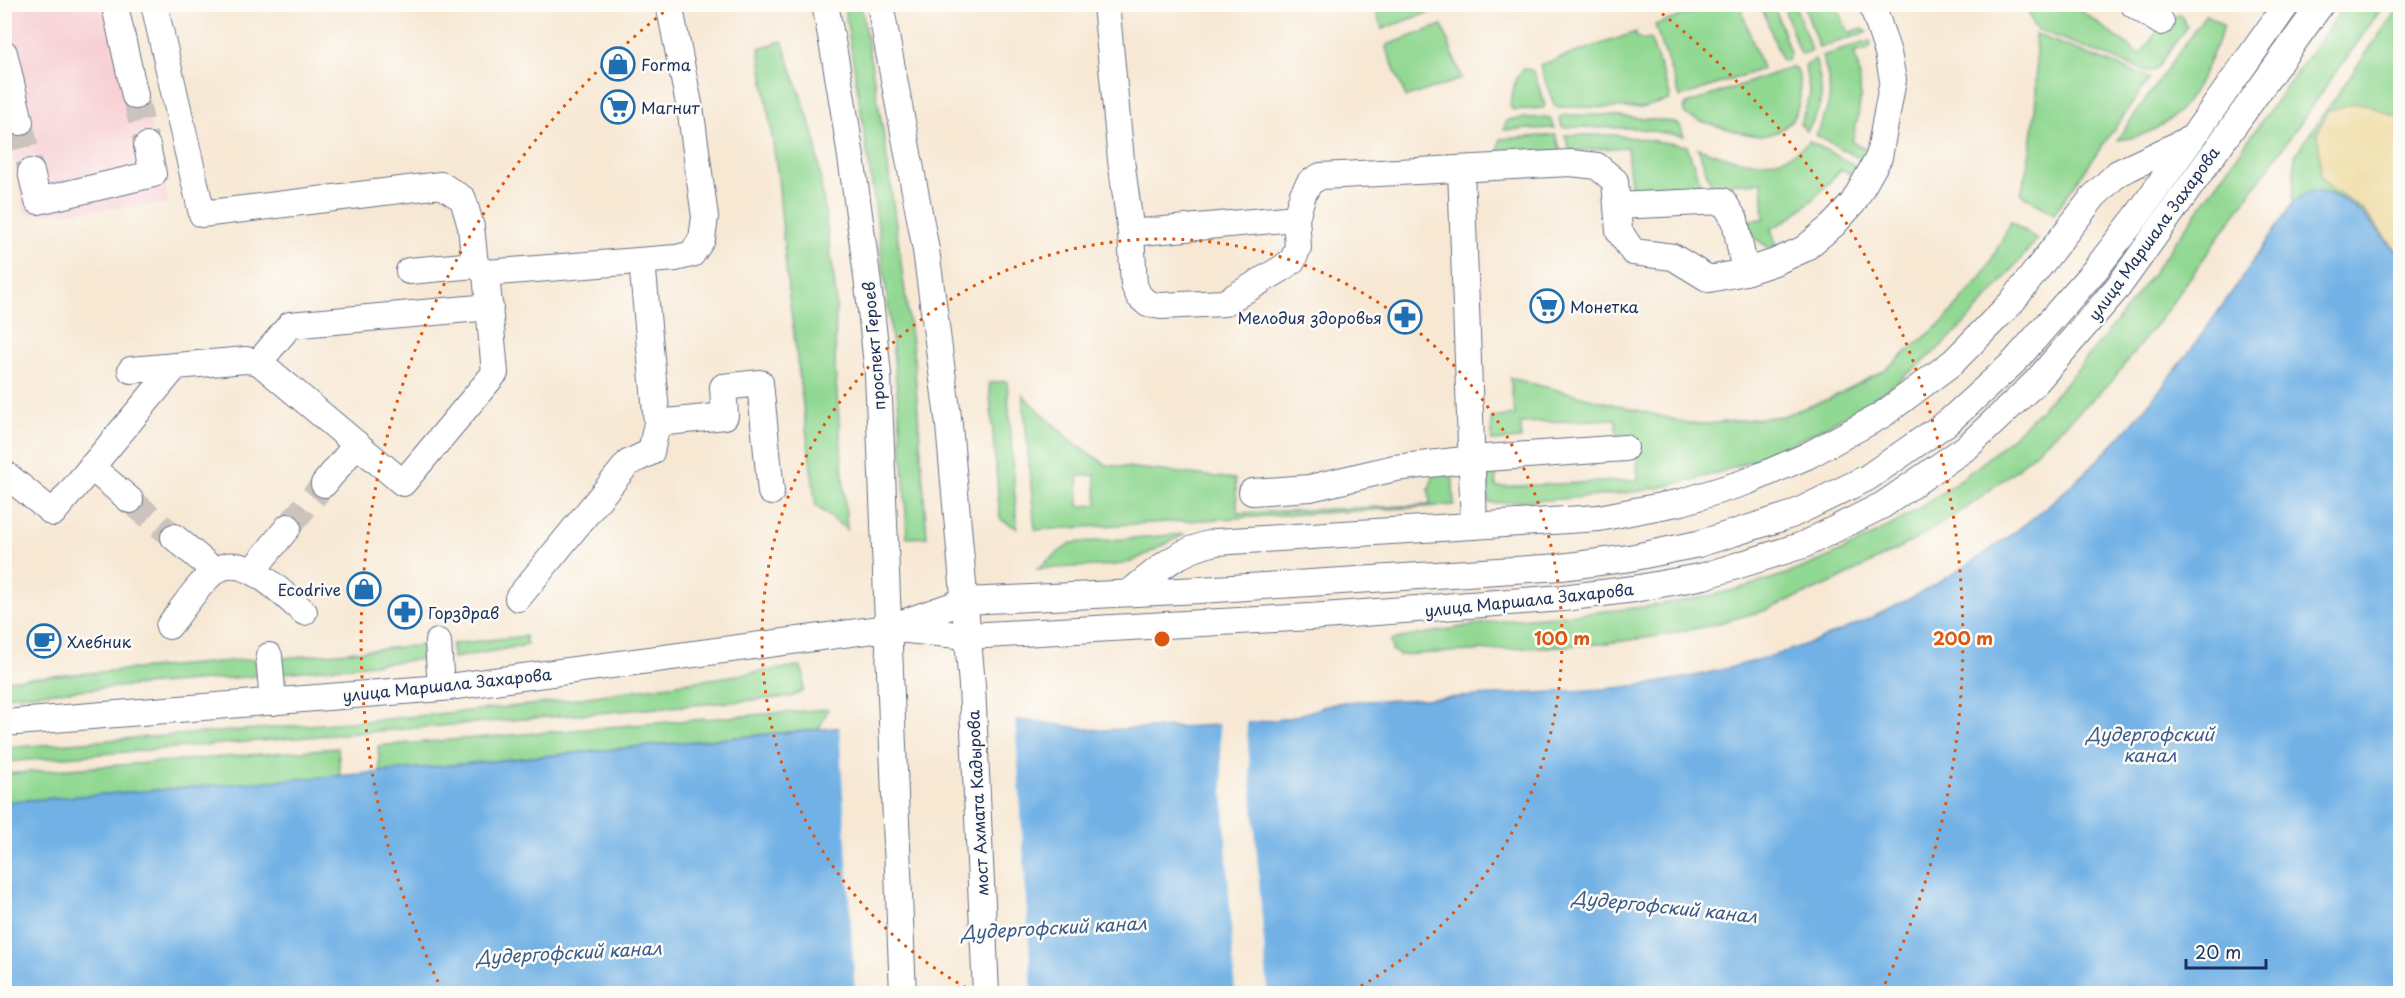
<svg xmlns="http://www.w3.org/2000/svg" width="2405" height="998" viewBox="0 0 2405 998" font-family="'Playpen Sans',sans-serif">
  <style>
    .built { fill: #f7cfd4 }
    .green { fill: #91d892; stroke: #568478; stroke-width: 1.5; fill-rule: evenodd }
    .sand { fill: #eeda9e; stroke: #84847e; stroke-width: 1.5 }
    .water { fill: #71b1e5; stroke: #4670a2; stroke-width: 1.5 }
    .pier { fill: #f7e8d4 }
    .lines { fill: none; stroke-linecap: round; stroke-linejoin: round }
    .minor-tunnel { stroke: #cbc3bc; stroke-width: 26; stroke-dasharray: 26 13; stroke-linecap: butt }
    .minor-casing { stroke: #687087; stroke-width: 28 }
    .minor { stroke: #fff; stroke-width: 26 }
    .ring { fill: none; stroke: #de5710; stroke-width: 3; stroke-dasharray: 3 6 }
    .labels { text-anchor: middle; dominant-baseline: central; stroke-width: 5; stroke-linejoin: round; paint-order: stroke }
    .poi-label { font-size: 16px; fill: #1b2f5e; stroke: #fdfcf7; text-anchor: start }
    .street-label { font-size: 16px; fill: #1b2f5e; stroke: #fdfcf7 }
    .water-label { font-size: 18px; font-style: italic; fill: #395c8d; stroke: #fdfcf7 }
    .centre { fill: #de5710; stroke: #fdfcf7; stroke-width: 3 }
    .ring-label { font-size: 18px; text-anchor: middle; font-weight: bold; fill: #de5710; stroke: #fdfcf7; stroke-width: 5; stroke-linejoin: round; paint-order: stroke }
  </style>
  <rect width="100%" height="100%" fill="#fdfcf7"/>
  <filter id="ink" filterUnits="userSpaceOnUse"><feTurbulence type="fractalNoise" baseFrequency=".0167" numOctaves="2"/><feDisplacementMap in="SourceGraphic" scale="12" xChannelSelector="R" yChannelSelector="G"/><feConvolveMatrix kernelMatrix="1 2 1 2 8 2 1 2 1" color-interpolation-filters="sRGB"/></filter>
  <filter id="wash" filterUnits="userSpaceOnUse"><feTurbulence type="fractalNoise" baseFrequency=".008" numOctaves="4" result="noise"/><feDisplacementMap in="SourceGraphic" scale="24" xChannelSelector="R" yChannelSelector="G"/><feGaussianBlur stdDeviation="1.35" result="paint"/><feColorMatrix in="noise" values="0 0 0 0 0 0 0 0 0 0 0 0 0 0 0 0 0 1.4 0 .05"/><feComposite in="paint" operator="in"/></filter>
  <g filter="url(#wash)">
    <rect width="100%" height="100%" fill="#f7e8d4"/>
    <!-- built -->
    <path class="built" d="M4 5H123L169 204 25 215 5 109Z"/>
    <!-- green -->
    <g class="green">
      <path d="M1374 4H1450V5L1382 29Z"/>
      <path d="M844 5H861L884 137 914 359 927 537 907 538C900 358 873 182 844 5Z"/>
      <path d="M1713 5H1740L1762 69 1680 97 1655 25Z"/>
      <path d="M1761 5H1774L1790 53 1788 60 1782 61Z"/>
      <path d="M1783 5H1795L1812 51 1802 54 1799 51Z"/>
      <path d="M1804 5H1837L1848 33 1862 28 1867 32 1819 48Z"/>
      <path d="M2027 5H2080L2078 8 2140 55 2163 23 2180 14 2187 26 2155 71H2145L2039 30 2033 25Z"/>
      <path d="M2345 5H2384L2162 317 2109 384 2017 469 1968 507 1911 542 1834 582 1766 610 1704 627 1652 637 1600 644 1399 655 1392 650 1391 640C1430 633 1471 624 1511 620 1592 612 1673 608 1752 585 1861 553 1962 490 2041 409 2101 348 2150 277 2200 208 2248 140 2297 72 2345 5Z"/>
      <path d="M2400 5V254L2365 214 2341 198 2330 193 2300 197 2293 203 2295 155Z"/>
      <path d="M2206 14 2224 26C2202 80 2183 134 2117 140Z"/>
      <path d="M1442 25 1462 79 1406 97 1386 48 1387 45Z"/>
      <path d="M1636 32V37L1644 40 1650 38 1670 95 1669 100 1641 108 1558 107 1554 105 1540 65Z"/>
      <path d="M2035 34 2150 78 2054 214 2021 194C2035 136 2039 93 2035 34Z"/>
      <path d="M782 41 815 138 836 295 835 368 847 530 816 506 787 280 778 177 759 48Z"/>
      <path d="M1870 41 1871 45 1868 49 1854 53C1865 82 1860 113 1852 142L1867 149 1864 161 1816 135C1832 104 1834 90 1822 56Z"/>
      <path d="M1815 59C1824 89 1825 104 1807 131L1800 124 1810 95 1805 66Z"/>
      <path d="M1792 67 1797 69C1804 97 1800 128 1766 135 1753 138 1737 131 1725 128 1711 124 1697 122 1685 114L1684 108 1687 104Z"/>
      <path d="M1524 69 1531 70 1534 73 1545 105 1543 108 1513 110 1510 106 1516 77Z"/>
      <path d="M1565 115H1609L1673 122 1680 126 1684 136 1634 128 1562 127 1560 118Z"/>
      <path d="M1546 117 1550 118 1554 128 1504 130 1506 121 1512 119Z"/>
      <path d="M1556 135 1561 151 1498 155 1500 139Z"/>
      <path d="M1565 135H1615L1687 146 1701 186 1635 190 1631 187 1627 147 1570 151Z"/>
      <path d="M1809 141 1861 169 1854 176 1841 169C1821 193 1799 215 1771 229L1776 243 1775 247 1769 248 1752 236 1749 220 1764 219 1762 182 1711 185 1698 148C1737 162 1776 174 1809 141Z"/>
      <path d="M2011 222 2037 239C2011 271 1985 303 1956 332 1887 401 1779 459 1684 482 1620 498 1554 499 1489 503L1486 467 1496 461V487L1638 480 1636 436 1617 437 1616 419 1521 423V439L1492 441 1491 418 1515 415 1510 378 1688 423 1706 424 1783 416 1831 398 1885 370 1943 322 1984 274Z"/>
      <path d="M1007 381 1017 528 1000 519 989 383Z"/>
      <path d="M1023 395 1073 443 1107 465 1235 479 1238 513 1430 505 1429 489 1438 463 1452 468 1454 505 1035 530ZM1095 475 1097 505 1079 506 1078 476Z"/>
      <path d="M1185 534 1131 562 1115 565 1037 569 1071 543Z"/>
      <path d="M525 636 527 645 453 658 452 644Z"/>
      <path d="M423 645 424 659 284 673 283 658Z"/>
      <path d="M255 659 257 676 5 696V680Z"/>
      <path d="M800 666 804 675 803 691 791 697 5 762V748L375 720 540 704Z"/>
      <path d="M828 709 819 729 380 772 378 746Z"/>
      <path d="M338 748 340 776 5 802V774Z"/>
    </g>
    <!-- sand -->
    <path class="sand" d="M2352 104H2365L2400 119V254L2363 210 2329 187 2321 176 2318 132 2323 120 2329 110Z"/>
    <!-- water -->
    <path class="water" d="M2318 191C2359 200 2372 228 2400 254V993L5 994V802L360 774 832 728 1013 720C1044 721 1073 729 1103 730 1163 727 1224 727 1283 719 1304 716 1323 704 1344 702 1369 700 1395 701 1420 699 1452 698 1485 695 1517 694 1565 691 1614 690 1662 682 1834 653 1996 570 2115 442 2182 370 2236 285 2293 203L2308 192Z"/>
    <!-- pier -->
    <g class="pier">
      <path d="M1015 717 1032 993H855L839 725Z"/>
      <path d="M1246 719 1268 993H1235L1219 720Z"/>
    </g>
  </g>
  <g filter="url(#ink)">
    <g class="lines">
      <!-- minor-tunnel -->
      <g class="minor-tunnel">
        <path d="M135 96 147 146"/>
        <path d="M20 122 31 172"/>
        <path d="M130 500 174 537"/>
        <path d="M288 527 324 484"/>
      </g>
      <defs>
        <g id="minor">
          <path d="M154 4 202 214 441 185 463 199 471 227 475 265 486 273 676 258 692 254 702 239 705 217 691 114 669 4"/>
          <path d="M825 4C849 127 865 250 878 374L903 994"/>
          <path d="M880 4 926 250 949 425 972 685 986 994"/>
          <path d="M1106 4 1121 160 1131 233 1134 285 1139 296 1148 304 1161 306 1224 303 1281 269 1293 260 1298 247 1296 218 1303 194 1310 182 1321 176 1571 163 1597 166 1615 181 1619 231 1633 252 1673 257 1709 279 1745 272 1775 262 1804 249 1833 225 1853 203 1879 157 1893 80 1888 53 1872 4"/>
          <path d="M2133 4 2161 22"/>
          <path d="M115 6 135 96"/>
          <path d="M4 53 20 122"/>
          <path d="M1461 169 1474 526"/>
          <path d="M31 172 38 201 153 174 147 146"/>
          <path d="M1617 206 1723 201 1735 220 1745 272"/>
          <path d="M1131 233 1296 218"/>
          <path d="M409 271 475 265"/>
          <path d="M259 362 290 325 490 307"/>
          <path d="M131 370 176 366"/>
          <path d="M657 423 725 416 723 387 760 383 771 492"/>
          <path d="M91 467 130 500"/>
          <path d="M4 473 53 513 176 366 246 360 259 362 403 483 495 373 486 273"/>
          <path d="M324 484 357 444"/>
          <path d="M1252 492 1310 488 1395 468 1472 459 1625 448"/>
          <path d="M174 537 215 571"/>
          <path d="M253 570 288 527"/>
          <path d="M1129 593C1160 568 1175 552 1216 542L1599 518 1682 502 1746 482 1807 456 1882 415 1953 362 2011 303 2094 196 2118 173 2190 139"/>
          <path d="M518 598 628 463 651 452 657 423 642 261"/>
          <path d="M169 626C181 611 199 583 214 572 243 549 283 595 304 612"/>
          <path d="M897 629 968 636 1310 617 1563 598 1634 589 1704 576 1803 545 1883 505 1967 447 2036 382 2118 287 2321 4"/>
          <path d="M438 642 441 688"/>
          <path d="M269 656 273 702"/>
          <path d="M4 723 441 688 888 628 965 601 1200 590 1561 567 1630 558 1698 544 1791 515 1867 478 1948 422 2014 362 2095 270 2137 216 2287 4"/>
        </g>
      </defs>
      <!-- minor casing -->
      <use href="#minor" class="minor-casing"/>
      <!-- minor -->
      <use href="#minor" class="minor"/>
    </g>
  </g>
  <!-- distance rings -->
  <g class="ring">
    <path d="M974 992A400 400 0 1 1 1350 992"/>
    <path d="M442 990A801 801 0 0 1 669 8M1655 8A801 801 0 0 1 1882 990"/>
  </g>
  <!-- icons -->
  <defs>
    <symbol id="shop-ring" viewBox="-11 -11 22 22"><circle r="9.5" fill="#fdfcf7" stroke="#1f6fb2" stroke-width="1.5"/><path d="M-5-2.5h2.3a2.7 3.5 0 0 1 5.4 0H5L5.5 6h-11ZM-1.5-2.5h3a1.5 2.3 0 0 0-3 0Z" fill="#1f6fb2"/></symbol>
    <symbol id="supermarket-ring" viewBox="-11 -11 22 22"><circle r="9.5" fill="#fdfcf7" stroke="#1f6fb2" stroke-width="1.5"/><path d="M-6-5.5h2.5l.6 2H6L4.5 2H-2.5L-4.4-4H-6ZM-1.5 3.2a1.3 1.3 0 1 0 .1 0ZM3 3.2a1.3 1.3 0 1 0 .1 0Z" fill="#1f6fb2"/></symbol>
    <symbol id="pharmacy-ring" viewBox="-11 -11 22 22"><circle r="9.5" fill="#fdfcf7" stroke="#1f6fb2" stroke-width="1.5"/><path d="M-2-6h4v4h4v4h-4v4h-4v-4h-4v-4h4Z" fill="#1f6fb2"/></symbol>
    <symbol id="cafe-ring" viewBox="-11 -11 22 22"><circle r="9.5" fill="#fdfcf7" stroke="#1f6fb2" stroke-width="1.5"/><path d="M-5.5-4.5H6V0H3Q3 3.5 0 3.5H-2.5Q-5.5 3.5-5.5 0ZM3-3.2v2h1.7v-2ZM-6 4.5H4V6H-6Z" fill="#1f6fb2"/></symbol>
  </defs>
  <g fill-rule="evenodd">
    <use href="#shop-ring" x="599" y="45" width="38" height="38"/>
    <use href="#supermarket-ring" x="599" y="88" width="38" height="38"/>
    <use href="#supermarket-ring" x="1528" y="287" width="38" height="38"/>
    <use href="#pharmacy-ring" x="1386" y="298" width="38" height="38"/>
    <use href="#shop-ring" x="345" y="570" width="38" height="38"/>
    <use href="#pharmacy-ring" x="386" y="593" width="38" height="38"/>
    <use href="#cafe-ring" x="25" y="622" width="38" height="38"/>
  </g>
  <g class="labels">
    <!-- poi labels -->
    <g class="poi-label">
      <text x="641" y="64">Forma</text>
      <text x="641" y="107">Магнит</text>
      <text x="1570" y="306">Монетка</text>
      <text x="1382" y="317" text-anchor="end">Мелодия здоровья</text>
      <text x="341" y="589" text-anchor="end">Ecodrive</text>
      <text x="428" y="612">Горздрав</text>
      <text x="67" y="641">Хлебник</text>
    </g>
    <!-- street labels -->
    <g class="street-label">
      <text transform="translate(2153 233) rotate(-54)">улица Маршала Захарова</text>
      <text transform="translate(873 346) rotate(-95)">проспект Героев</text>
      <text transform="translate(1529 599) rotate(-6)">улица Маршала Захарова</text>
      <text transform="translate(447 684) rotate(-6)">улица Маршала Захарова</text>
      <text transform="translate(977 803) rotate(-93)">мост Ахмата Кадырова</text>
    </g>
    <!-- water labels -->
    <g class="water-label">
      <text x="2150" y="733">Дудергофский<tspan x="2150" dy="21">канал</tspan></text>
      <text transform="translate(1665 906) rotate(6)">Дудергофский канал</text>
      <text transform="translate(1054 927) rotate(-3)">Дудергофский канал</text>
      <text transform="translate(569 952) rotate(-3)">Дудергофский канал</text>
    </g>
  </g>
  <circle cx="1162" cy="639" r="9" class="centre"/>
  <g class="ring-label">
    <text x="1562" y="645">100 m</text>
    <text x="1963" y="645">200 m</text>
  </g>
  <!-- margin -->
  <rect width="2405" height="998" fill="none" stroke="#fdfcf7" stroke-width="24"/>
  <!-- scale -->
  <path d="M2186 959v9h80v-9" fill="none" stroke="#1b2f5e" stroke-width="3"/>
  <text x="2195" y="959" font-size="18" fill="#1b2f5e" stroke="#fdfcf7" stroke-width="4.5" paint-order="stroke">20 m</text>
</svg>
